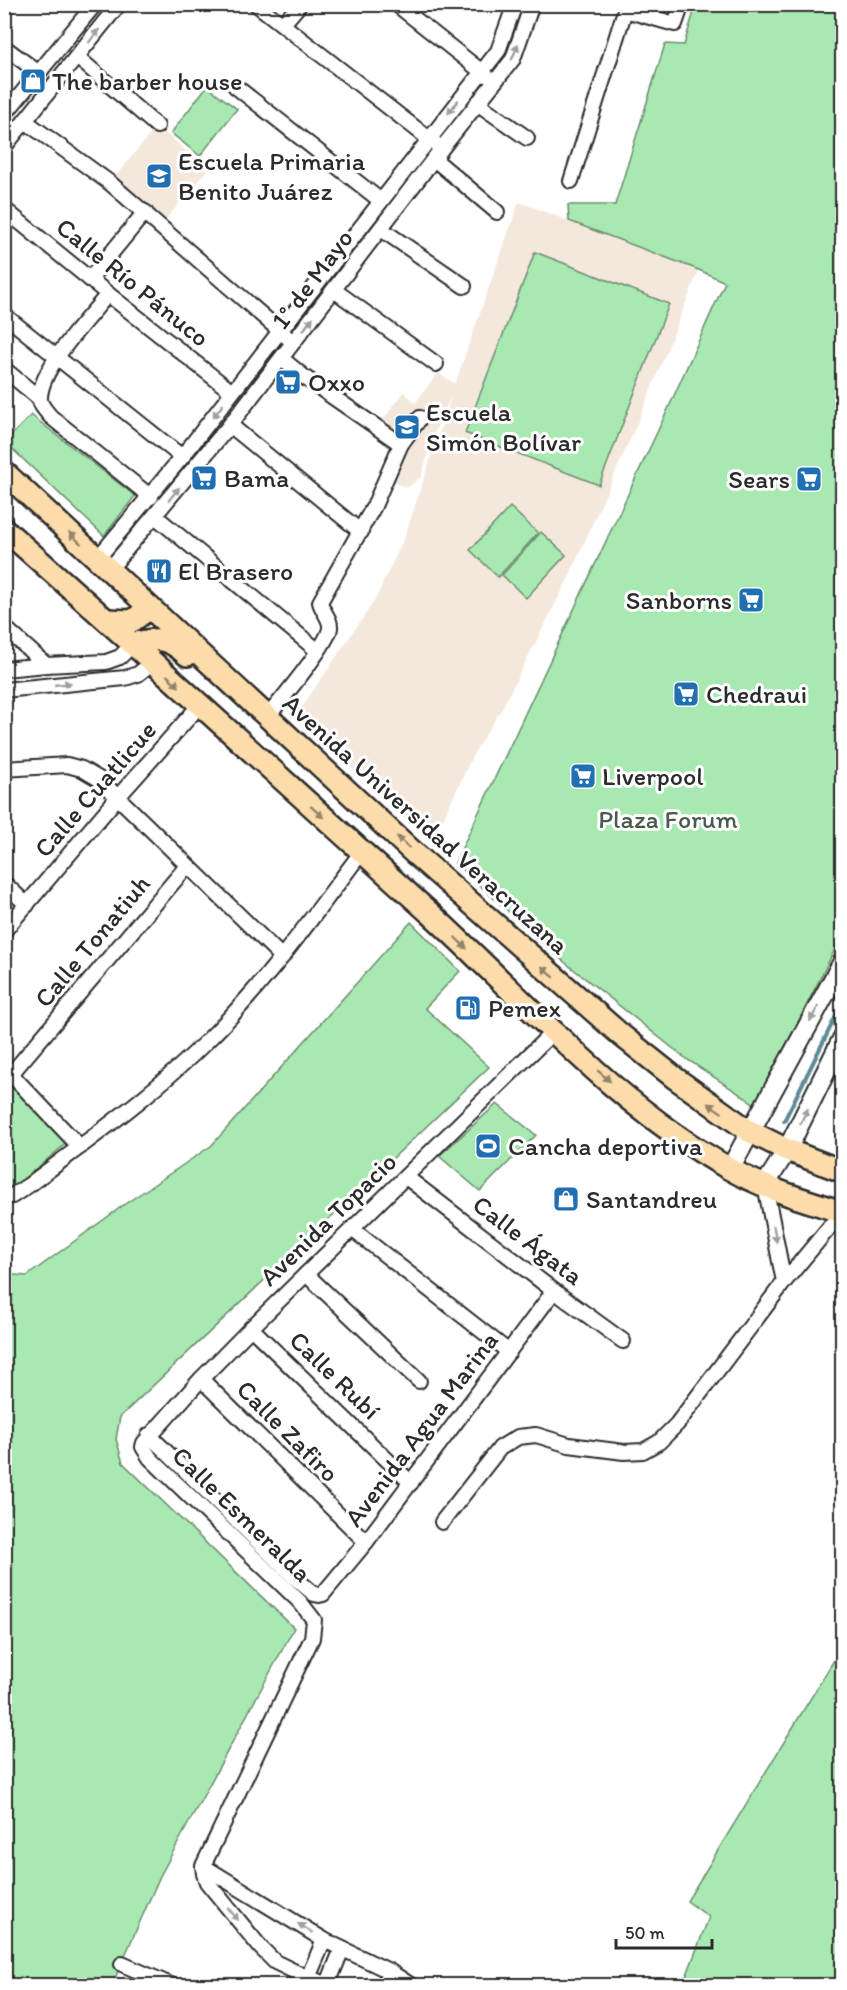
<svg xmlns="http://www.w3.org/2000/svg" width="847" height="1990" viewBox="0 0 847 1990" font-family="Itim,sans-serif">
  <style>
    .built { fill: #f4e8dc }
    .green { fill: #a8e9b2; stroke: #6a8a6e; stroke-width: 1.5 }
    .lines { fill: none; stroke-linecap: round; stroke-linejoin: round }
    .stream { stroke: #5d8a96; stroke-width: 4 }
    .street-casing { stroke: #2b2b2b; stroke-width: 18 }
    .secondary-casing { stroke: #2b2b2b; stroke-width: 22 }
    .primary-casing { stroke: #2b2b2b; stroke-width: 26 }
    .street { stroke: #fff; stroke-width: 14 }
    .secondary { stroke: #fff; stroke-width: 18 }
    .primary { stroke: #fddcac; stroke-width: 21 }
    .oneway { fill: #a0a0a0 }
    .oneway2 { fill: #94846c }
    .labels { text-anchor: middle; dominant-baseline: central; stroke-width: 6; stroke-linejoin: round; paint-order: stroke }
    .poi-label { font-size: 26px; fill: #2b2b2b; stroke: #fff; text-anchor: start }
    .street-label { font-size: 26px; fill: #2b2b2b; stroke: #fff }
    .park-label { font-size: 26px; fill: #4a5a4d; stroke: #fff }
  </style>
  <rect width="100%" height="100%" fill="#fff"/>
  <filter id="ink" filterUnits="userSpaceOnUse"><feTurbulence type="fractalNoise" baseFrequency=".0167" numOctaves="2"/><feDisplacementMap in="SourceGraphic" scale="12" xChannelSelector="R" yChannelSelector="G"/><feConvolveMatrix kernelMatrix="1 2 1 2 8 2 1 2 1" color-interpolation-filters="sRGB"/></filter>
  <g filter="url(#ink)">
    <!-- built -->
    <g class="built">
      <path d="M157 126 208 169 161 225 110 183Z"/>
      <path d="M519 202 699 270 640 417 568 579 501 710 474 753 431 844 296 716 375 600 405 536 452 394 433 436 421 477 407 488 381 476 392 451 372 434 404 392 415 403 438 373 455 384Z"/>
    </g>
    <!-- green -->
    <g class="green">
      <path d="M696 5H842V935L756 1105 685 1058 562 960 455 863 668 409 725 282 699 270 569 221 568 205H615L665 44 684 45Z"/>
      <path d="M207 86 237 109 200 156 171 133Z"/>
      <path d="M535 252 669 304 599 485 465 433Z"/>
      <path d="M31 415 135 496 104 536 5 442Z"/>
      <path d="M510 507 538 533 498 577 470 550Z"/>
      <path d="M541 532 566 555 526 598 502 575Z"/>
      <path d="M411 922 460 971 425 1008 489 1067 120 1417 116 1439 123 1463 294 1628 160 1876 112 1985H5L4 1274 27 1276 125 1204 211 1146Z"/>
      <path d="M4 1075 70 1140 13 1189H5Z"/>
      <path d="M497 1104 536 1135 480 1191 439 1156Z"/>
      <path d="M842 1647V1985H683L709 1917 687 1901Z"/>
    </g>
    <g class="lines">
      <!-- stream -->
      <path class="stream" d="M784 1121 842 1004"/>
      <defs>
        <g id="street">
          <path d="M256 4 437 145"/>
          <path d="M396 4 486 75"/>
          <path d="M625 10 675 24 682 4"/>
          <path d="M283 24 300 4"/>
          <path d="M4 47 39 73"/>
          <path d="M77 57 157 126"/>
          <path d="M235 86 381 201"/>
          <path d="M477 103 527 138"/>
          <path d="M4 115 95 4"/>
          <path d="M25 121 110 183 287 337"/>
          <path d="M4 147 119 4"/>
          <path d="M434 159 497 212"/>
          <path d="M571 181 627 4"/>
          <path d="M4 209 108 294 232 392"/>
          <path d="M381 229 464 286"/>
          <path d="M90 279 145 212"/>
          <path d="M334 290 436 364"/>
          <path d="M108 294C88 319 42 365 40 397 39 405 46 411 51 417L151 497"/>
          <path d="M4 315 182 457"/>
          <path d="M282 359 304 377 401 444 420 418"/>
          <path d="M4 369 39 398"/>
          <path d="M230 425 361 532"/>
          <path d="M155 516 318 651"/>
          <path d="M97 559 182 457 498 51 515 4"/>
          <path d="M109 570 230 425 442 148 513 59 532 4"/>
          <path d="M4 627 46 665"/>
          <path d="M4 669 46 665 106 662 120 657 133 644"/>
          <path d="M4 690 125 678 138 674 153 662"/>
          <path d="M268 716C281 700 328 644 330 628 331 619 322 611 320 602L374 506 401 444"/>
          <path d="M4 769 67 765 82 769 99 779 282 957"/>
          <path d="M4 883 27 905"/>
          <path d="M4 931 117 798 199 706"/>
          <path d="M6 1069 80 1147"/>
          <path d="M11 1074 187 866"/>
          <path d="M406 1177 554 1291 623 1341"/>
          <path d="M765 1185 784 1282"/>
          <path d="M4 1197 12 1196 29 1185C91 1138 154 1094 209 1039 266 983 313 916 361 853"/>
          <path d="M352 1229 509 1352"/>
          <path d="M306 1274 419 1381"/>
          <path d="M251 1328 411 1483"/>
          <path d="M201 1379 366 1542"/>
          <path d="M149 1435 294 1577 314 1594 319 1595 323 1594 366 1542 554 1291"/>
          <path d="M442 1522 500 1448 518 1437 536 1435 569 1445 624 1452 643 1451 659 1442 677 1424 784 1282 842 1212"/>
          <path d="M203 1866 324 1940 389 1971 412 1986"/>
          <path d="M122 1964 173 1986"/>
          <path d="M305 1985 324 1940"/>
          <path d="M327 1986 342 1949"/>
          <path d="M333 1986 308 1978 275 1962 261 1948 207 1882 204 1874 203 1866 312 1638 314 1620 300 1602 150 1458 143 1447 144 1443 201 1379 251 1328 554 1031"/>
          <path d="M384 1986 389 1971"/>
        </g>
        <g id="secondary">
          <path d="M730 1169 842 963"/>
          <path d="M765 1185 787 1150 842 1039"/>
        </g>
        <g id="primary">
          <path d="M4 472 413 852 621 1035 675 1078 749 1131 787 1150 842 1171"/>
          <path d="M4 529C148 656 289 786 431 914 527 1002 615 1105 730 1169 765 1189 805 1200 842 1212"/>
          <path d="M107 620 132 621 143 613 144 603"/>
          <path d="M133 644C158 637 168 637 187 655"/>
        </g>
      </defs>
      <!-- street casing -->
      <use href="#street" class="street-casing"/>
      <!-- secondary casing -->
      <use href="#secondary" class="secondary-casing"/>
      <!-- primary casing -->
      <use href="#primary" class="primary-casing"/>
      <!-- street -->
      <use href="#street" class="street"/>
      <!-- secondary -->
      <use href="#secondary" class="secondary"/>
      <!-- primary -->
      <use href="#primary" class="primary"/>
    </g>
    <!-- one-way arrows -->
    <defs><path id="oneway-solid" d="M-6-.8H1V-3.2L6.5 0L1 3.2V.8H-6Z" transform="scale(1.5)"/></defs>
    <g class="oneway">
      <use href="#oneway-solid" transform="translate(94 36) rotate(-52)"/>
      <use href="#oneway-solid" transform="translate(515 52) rotate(-67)"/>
      <use href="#oneway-solid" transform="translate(453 107) rotate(127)"/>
      <use href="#oneway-solid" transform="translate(308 324) rotate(-53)"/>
      <use href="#oneway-solid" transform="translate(218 411) rotate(127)"/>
      <use href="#oneway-solid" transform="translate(174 494) rotate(-51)"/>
      <use href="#oneway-solid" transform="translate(63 684) rotate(-6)"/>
      <use href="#oneway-solid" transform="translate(814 1014) rotate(119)"/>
      <use href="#oneway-solid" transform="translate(804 1116) rotate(-63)"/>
      <use href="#oneway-solid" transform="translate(775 1234) rotate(79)"/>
      <use href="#oneway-solid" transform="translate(233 1914) rotate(51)"/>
      <use href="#oneway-solid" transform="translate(305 1928) rotate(-148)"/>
    </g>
    <g class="oneway2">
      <use href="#oneway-solid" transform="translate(75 538) rotate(-136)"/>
      <use href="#oneway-solid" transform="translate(173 681) rotate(43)"/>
      <use href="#oneway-solid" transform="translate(317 812) rotate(42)"/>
      <use href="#oneway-solid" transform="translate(403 842) rotate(-137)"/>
      <use href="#oneway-solid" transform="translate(461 943) rotate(44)"/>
      <use href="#oneway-solid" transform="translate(548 972) rotate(-139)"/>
      <use href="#oneway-solid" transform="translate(604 1076) rotate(41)"/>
      <use href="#oneway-solid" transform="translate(715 1108) rotate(-146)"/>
    </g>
  </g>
  <!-- icons -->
  <defs>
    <symbol id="shop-square" viewBox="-11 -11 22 22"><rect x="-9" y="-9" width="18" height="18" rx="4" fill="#1f6fb2" stroke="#fff"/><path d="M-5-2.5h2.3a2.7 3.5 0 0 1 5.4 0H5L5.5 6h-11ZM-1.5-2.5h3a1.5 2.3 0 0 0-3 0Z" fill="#fff"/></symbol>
    <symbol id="school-square" viewBox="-11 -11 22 22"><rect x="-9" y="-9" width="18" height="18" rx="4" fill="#1f6fb2" stroke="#fff"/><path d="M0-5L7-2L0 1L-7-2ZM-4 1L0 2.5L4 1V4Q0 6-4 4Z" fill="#fff"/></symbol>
    <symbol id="supermarket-square" viewBox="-11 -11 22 22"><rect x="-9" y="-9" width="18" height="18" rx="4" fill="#1f6fb2" stroke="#fff"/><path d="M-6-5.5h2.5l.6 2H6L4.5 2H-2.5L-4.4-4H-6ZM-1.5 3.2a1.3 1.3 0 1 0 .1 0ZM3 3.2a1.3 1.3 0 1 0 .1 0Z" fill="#fff"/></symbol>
    <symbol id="restaurant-square" viewBox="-11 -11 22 22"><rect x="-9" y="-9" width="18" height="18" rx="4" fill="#1f6fb2" stroke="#fff"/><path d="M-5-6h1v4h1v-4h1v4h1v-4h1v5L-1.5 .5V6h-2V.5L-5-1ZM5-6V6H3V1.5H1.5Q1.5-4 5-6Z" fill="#fff"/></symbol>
    <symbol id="fuel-square" viewBox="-11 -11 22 22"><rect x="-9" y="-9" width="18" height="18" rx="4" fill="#1f6fb2" stroke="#fff"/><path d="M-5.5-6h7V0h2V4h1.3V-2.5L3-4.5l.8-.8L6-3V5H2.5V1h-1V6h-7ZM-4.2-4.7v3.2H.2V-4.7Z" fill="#fff"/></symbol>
    <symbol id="stadium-square" viewBox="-11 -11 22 22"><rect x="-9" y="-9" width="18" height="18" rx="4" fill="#1f6fb2" stroke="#fff"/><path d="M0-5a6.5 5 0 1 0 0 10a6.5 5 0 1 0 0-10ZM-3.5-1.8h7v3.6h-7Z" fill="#fff"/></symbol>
  </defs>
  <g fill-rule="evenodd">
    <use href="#shop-square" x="18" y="66" width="30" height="30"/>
    <use href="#school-square" x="144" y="161" width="30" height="30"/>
    <use href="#supermarket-square" x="273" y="367" width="30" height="30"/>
    <use href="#school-square" x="392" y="412" width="30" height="30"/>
    <use href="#supermarket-square" x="189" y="463" width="30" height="30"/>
    <use href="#supermarket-square" x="794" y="464" width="30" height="30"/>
    <use href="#restaurant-square" x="144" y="556" width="30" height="30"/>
    <use href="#supermarket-square" x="736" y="585" width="30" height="30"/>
    <use href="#supermarket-square" x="671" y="679" width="30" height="30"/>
    <use href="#supermarket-square" x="568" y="761" width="30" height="30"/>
    <use href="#fuel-square" x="453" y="993" width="30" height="30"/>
    <use href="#stadium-square" x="473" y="1131" width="30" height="30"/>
    <use href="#shop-square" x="551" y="1184" width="30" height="30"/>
  </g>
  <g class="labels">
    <!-- poi labels -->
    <g class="poi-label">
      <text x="52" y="81">The barber house</text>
      <text x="178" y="161">Escuela Primaria<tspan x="178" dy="30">Benito Juárez</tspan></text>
      <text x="308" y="382">Oxxo</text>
      <text x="426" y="412">Escuela<tspan x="426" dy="30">Simón Bolívar</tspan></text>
      <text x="224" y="478">Bama</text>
      <text x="790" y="479" text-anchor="end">Sears</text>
      <text x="178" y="571">El Brasero</text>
      <text x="732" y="600" text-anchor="end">Sanborns</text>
      <text x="706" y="694">Chedraui</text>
      <text x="602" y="776">Liverpool</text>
      <text x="488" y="1008">Pemex</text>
      <text x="508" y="1146">Cancha deportiva</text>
      <text x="586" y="1199">Santandreu</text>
    </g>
    <!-- street labels -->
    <g class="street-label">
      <text transform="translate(312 279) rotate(-53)">1° de Mayo</text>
      <text transform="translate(133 282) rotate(39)">Calle Río Pánuco</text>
      <text transform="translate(95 789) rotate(-49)">Calle Cuatlicue</text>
      <text transform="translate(426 824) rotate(42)">Avenida Universidad Veracruzana</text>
      <text transform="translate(92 941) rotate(-50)">Calle Tonatiuh</text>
      <text transform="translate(328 1219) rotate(-44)">Avenida Topacio</text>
      <text transform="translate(528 1240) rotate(37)">Calle Ágata</text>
      <text transform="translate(335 1375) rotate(44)">Calle Rubí</text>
      <text transform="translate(421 1429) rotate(-53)">Avenida Agua Marina</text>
      <text transform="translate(288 1431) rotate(45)">Calle Zafiro</text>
      <text transform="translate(242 1514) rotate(44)">Calle Esmeralda</text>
    </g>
    <!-- park labels -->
    <g class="park-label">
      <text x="668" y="819">Plaza Forum</text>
    </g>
  </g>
  <!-- margin -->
  <rect width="847" height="1990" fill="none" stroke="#fff" stroke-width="24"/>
  <rect x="12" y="12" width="823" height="1966" fill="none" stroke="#2b2b2b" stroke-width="2" filter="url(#ink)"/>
  <!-- scale -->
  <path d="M616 1939v9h96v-9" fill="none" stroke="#2b2b2b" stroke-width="3"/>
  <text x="625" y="1939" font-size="18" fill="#2b2b2b" stroke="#ffffff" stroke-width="4.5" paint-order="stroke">50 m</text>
</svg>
